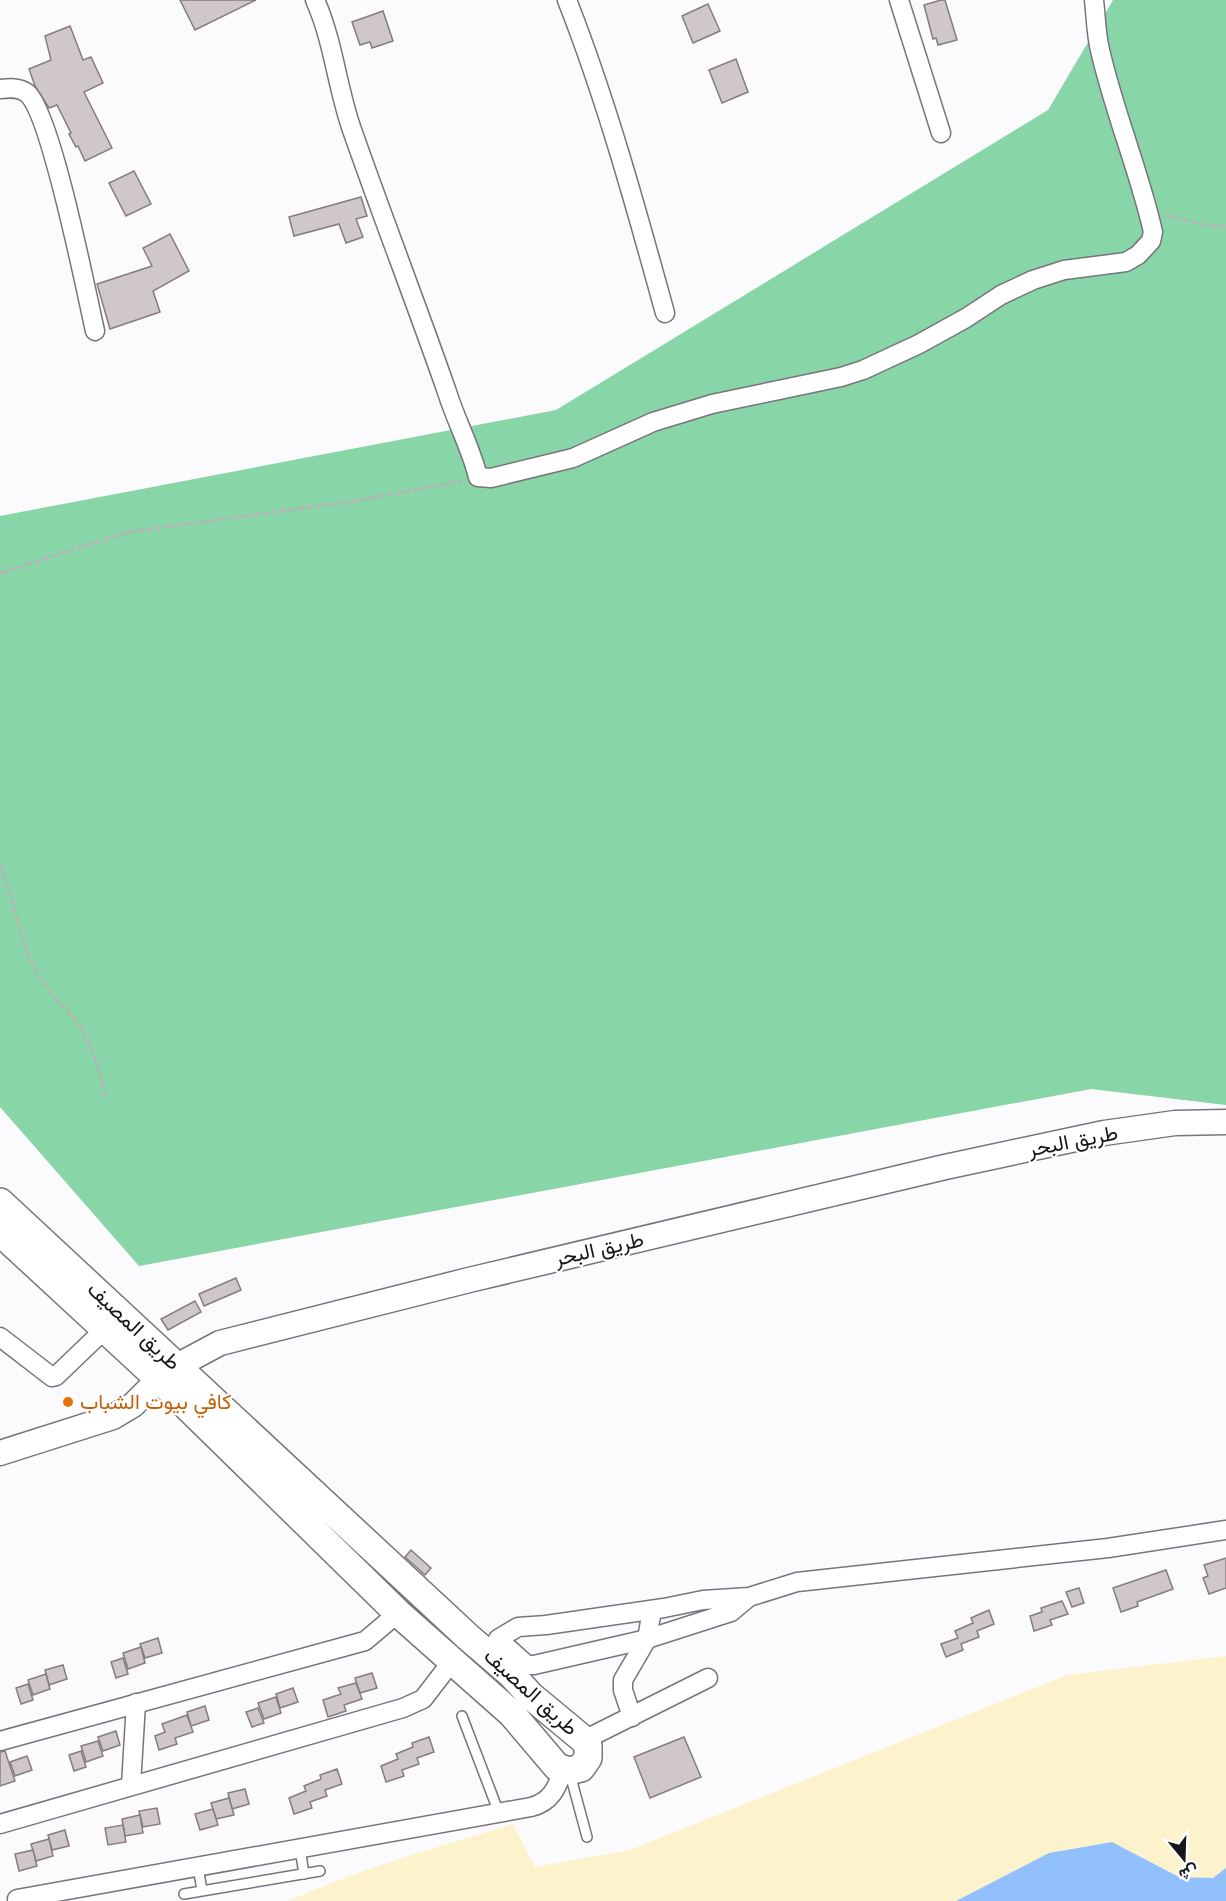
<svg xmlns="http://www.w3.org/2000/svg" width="1226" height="1901" viewBox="0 0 1226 1901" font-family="'Fira Sans',Vazirmatn,sans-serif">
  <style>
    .forest { fill: #88d5a7 }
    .sand { fill: #fcf2cc }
    .water { fill: #92c0fd }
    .building { fill: #d0c7cc; stroke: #837c80; stroke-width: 1.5 }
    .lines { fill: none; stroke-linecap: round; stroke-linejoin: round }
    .lane-casing { stroke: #76757d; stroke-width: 12 }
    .street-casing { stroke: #76757d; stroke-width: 21 }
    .secondary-casing { stroke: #76757d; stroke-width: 27 }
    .primary-casing { stroke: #76757d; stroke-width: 30 }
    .path { stroke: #b4b4b6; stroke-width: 3; stroke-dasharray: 6 3; stroke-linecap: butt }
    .lane { stroke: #fff; stroke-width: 9 }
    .street { stroke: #fff; stroke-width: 18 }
    .secondary { stroke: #fff; stroke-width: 24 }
    .primary { stroke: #fff; stroke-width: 27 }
    .food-dot { fill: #e8710a; stroke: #fff; stroke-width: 2 }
    .labels { text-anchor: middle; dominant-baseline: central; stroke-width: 4.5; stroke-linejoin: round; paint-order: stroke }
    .street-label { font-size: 21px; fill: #171719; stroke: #fff }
    .food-label { font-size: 21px; fill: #c56008; stroke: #fff; text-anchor: start }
  </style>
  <rect width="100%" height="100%" fill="#fbfbfe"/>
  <!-- forest -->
  <path class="forest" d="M1113 0H1226V1105L1091 1089 139 1266 0 1107V516L556 410 1048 110Z"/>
  <!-- sand -->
  <path class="sand" d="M1226 1656V1868L1213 1878 1179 1877 1112 1842 1049 1853 956 1901H288C360 1869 437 1847 513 1824L535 1867 630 1850 1067 1675Z"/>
  <!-- water -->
  <path class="water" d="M1112 1842 1179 1877 1213 1878 1226 1868V1901H956L1049 1853Z"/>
  <!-- building -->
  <g class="building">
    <path d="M180 0H256L195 30Z"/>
    <path d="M941 0H945L957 40 938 45 936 38 933 39 924 5Z"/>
    <path d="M708 4 720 31 693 43 682 16Z"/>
    <path d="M383 11 393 41 372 48 370 42 360 45 352 22Z"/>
    <path d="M70 26 83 60 91 57 103 83 84 92 112 148 85 161 78 146 76 147 69 134 71 133 57 105 49 108 35 86 29 69 51 60 45 36Z"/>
    <path d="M736 59 748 92 722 103 709 70Z"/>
    <path d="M134 171 151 204 126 216 109 183Z"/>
    <path d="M361 197 367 216 356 219 363 237 346 243 339 224 294 236 289 217Z"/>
    <path d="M170 234 189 271 153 291 160 312 110 329 97 284 152 266 143 248Z"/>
    <path d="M236 1278 241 1290 204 1306 199 1294Z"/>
    <path d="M195 1301 201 1312 168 1330 161 1319Z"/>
    <path d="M411 1550 431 1568 425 1575 405 1557Z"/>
    <path d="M1226 1558V1588L1209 1594 1203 1578 1208 1576 1204 1565Z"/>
    <path d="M1166 1570 1173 1589 1137 1602 1138 1606 1121 1612 1113 1588Z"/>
    <path d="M1079 1588 1084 1603 1072 1607 1066 1592Z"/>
    <path d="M1062 1601 1068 1614 1050 1620 1052 1625 1034 1631 1030 1616 1042 1612 1041 1608Z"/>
    <path d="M989 1610 994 1624 977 1631 979 1637 961 1644 963 1650 946 1657 941 1644 958 1638 955 1631 973 1623 971 1618Z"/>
    <path d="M158 1638 162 1653 145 1658 140 1644Z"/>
    <path d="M141 1647 145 1663 128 1669 123 1653Z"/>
    <path d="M123 1658 128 1674 116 1678 111 1662Z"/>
    <path d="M63 1665 67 1679 49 1685 45 1670Z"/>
    <path d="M372 1673 377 1688 360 1693 355 1678Z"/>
    <path d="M46 1674 50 1689 33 1695 28 1680Z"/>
    <path d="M356 1683 362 1699 344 1705 346 1711 328 1717 323 1700 341 1694 338 1688Z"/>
    <path d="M28 1684 33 1700 21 1704 16 1688Z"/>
    <path d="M293 1688 298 1702 280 1708 276 1694Z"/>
    <path d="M276 1697 281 1713 264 1719 258 1703Z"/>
    <path d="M205 1706 209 1720 191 1726 187 1712Z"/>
    <path d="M258 1708 264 1723 252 1727 246 1712Z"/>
    <path d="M187 1715 193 1732 175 1738 177 1744 159 1750 155 1736 165 1732 162 1724Z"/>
    <path d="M116 1731 120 1745 103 1751 98 1737Z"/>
    <path d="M429 1737 434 1752 417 1758 419 1764 402 1770 404 1776 386 1782 381 1766 398 1759 396 1754 413 1747 412 1743Z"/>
    <path d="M684 1737 701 1777 650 1798 634 1757Z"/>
    <path d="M98 1741 103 1756 86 1762 81 1746Z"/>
    <path d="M5 1751 15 1781 0 1786V1752Z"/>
    <path d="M81 1751 86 1767 74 1771 69 1755Z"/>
    <path d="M27 1756 32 1770 15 1776 10 1762Z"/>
    <path d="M337 1769 342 1784 325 1790 327 1796 310 1802 312 1808 294 1814 289 1798 306 1791 304 1786 321 1779 320 1775Z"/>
    <path d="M245 1789 249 1804 232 1809 228 1793Z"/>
    <path d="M229 1798 234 1815 216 1819 211 1803Z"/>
    <path d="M157 1808 160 1824 143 1827 139 1811Z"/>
    <path d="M213 1809 218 1825 200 1830 195 1814Z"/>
    <path d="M140 1815 143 1833 125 1836 122 1819Z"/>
    <path d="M123 1825 126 1842 108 1845 105 1828Z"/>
    <path d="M65 1830 69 1846 52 1850 48 1835Z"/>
    <path d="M49 1839 53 1856 36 1861 31 1844Z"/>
    <path d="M33 1850 37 1866 19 1871 15 1854Z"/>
  </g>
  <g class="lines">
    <defs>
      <g id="lane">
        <path d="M462 1716 499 1813"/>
        <path d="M570 1774 587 1837"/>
        <path d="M300 1849 304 1874"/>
        <path d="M198 1867 202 1890"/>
        <path d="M184 1894 320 1871"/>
      </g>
      <g id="street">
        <path d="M315 0C333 40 337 86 351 127 382 216 416 303 447 392 456 421 471 448 478 477L491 478 573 458 653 422 712 404 841 377 863 370 919 344 966 318 1001 295 1033 280 1064 270 1126 262 1138 255 1151 241 1153 232C1139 170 1114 112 1100 50 1096 34 1096 17 1094 0"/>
        <path d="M567 0C607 102 636 208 665 313"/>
        <path d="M899 0 941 133"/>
        <path d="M0 89C9 88 19 87 27 93 51 113 86 291 95 331"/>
        <path d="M0 1337 52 1377 56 1376 105 1329"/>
        <path d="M749 1597 731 1612 647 1639 534 1665H527L498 1639 518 1627 546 1625 664 1608 703 1600 749 1597 797 1582 1108 1548 1226 1530"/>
        <path d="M632 1717 623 1690V1680L647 1639 652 1610"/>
        <path d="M584 1740 708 1678"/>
        <path d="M0 1741 365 1641 398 1613"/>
        <path d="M131 1785 136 1703"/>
        <path d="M0 1824 403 1708 423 1699 453 1660"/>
        <path d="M17 1899 531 1807C551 1802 557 1788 563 1770"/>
      </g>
      <path id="secondary" d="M0 1453 113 1417 133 1405 159 1379 165 1377 177 1366 220 1343 469 1280 945 1167 1104 1133 1175 1123 1226 1122"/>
      <path id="primary" d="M0 1202 468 1637 511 1674 531 1696 584 1740 588 1745V1758L581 1768 569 1771 557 1767 512 1714 398 1613 159 1379 0 1232"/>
    </defs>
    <!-- lane casing -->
    <use href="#lane" class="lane-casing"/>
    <!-- street casing -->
    <use href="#street" class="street-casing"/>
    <!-- secondary casing -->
    <use href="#secondary" class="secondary-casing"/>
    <!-- primary casing -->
    <use href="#primary" class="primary-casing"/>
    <!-- path -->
    <g class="path">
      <path d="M1166 215 1200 224 1226 227"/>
      <path d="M0 573 128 532 349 502 462 481"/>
      <path d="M0 865C15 902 20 945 41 979 50 995 66 1007 77 1022 93 1043 100 1074 107 1100"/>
    </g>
    <!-- lane -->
    <use href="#lane" class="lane"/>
    <!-- street -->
    <use href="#street" class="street"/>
    <!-- secondary -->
    <use href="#secondary" class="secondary"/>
    <!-- primary -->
    <use href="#primary" class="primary"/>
  </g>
  <!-- markers -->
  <circle class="food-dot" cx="68" cy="1402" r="6"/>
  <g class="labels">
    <!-- street labels -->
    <g class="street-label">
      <text transform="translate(1073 1141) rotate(-11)">طريق البحر</text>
      <text transform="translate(599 1249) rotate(-13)">طريق البحر</text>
      <text transform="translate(134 1326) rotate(43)">طريق المصيف</text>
      <text transform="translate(531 1692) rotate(42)">طريق المصيف</text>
    </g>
    <!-- food labels -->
    <g class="food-label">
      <text x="80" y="1402">كافي بيوت الشباب</text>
    </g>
  </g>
  <!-- north arrow -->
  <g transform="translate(1184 1859) rotate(161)" stroke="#ffffff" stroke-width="4.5" paint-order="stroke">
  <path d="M0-4.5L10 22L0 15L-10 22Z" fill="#171719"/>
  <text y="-9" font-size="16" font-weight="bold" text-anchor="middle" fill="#171719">ش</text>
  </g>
</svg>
